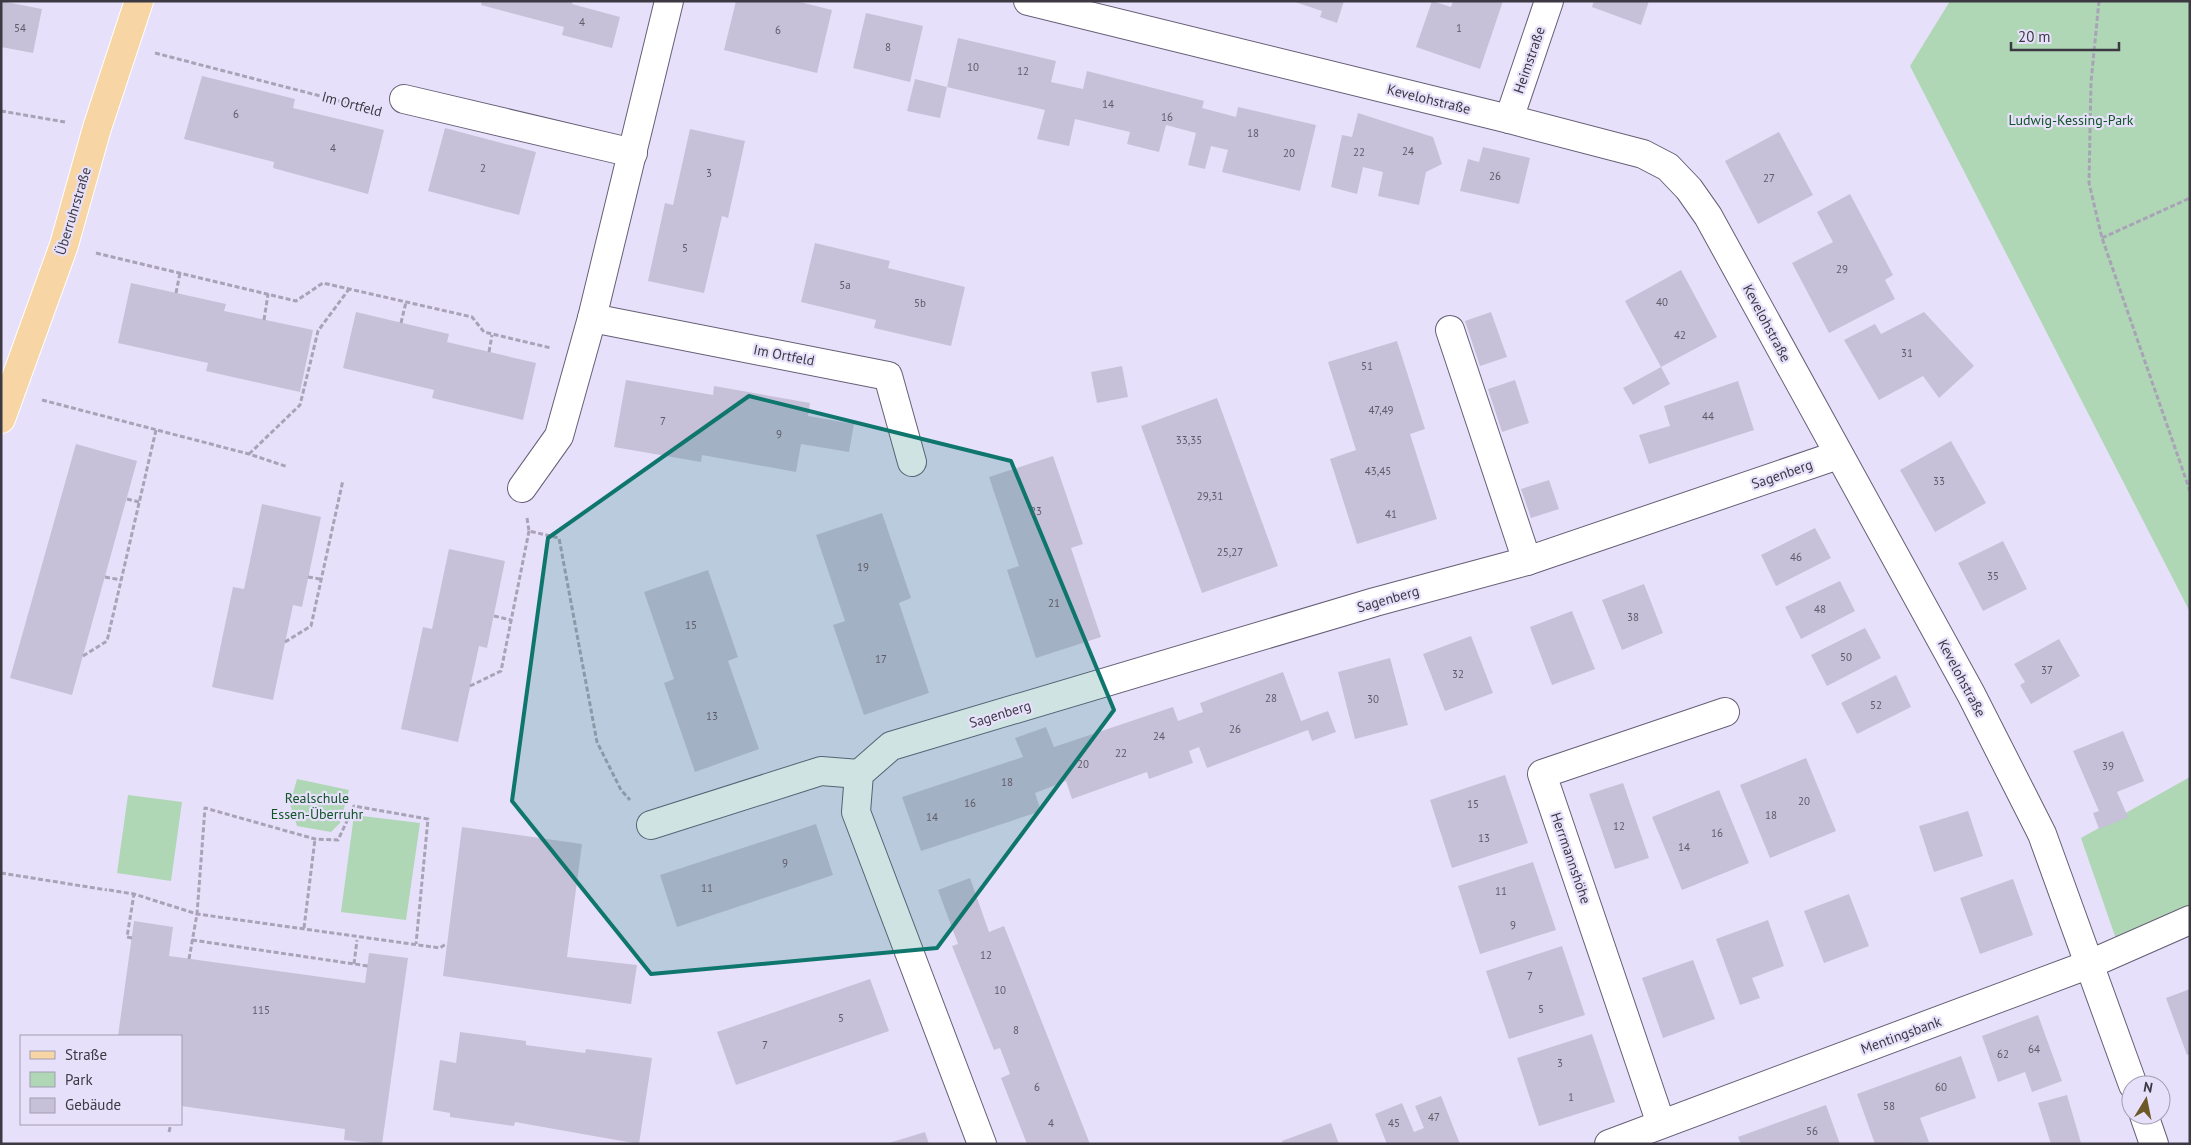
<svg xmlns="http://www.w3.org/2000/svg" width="2191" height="1145" viewBox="0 0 2191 1145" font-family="'PT Sans',sans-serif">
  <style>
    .green { fill: #afd6b5 }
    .building { fill: #c7c0d9 }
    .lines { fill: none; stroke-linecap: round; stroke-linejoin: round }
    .minor-casing { stroke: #665f76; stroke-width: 30 }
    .major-casing { stroke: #fff; stroke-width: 30 }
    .path { stroke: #a9a3b7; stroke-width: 3; stroke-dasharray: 5 2.5; stroke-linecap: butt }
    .minor { stroke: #fff; stroke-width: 28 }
    .major { stroke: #f7d5a4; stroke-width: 28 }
    .marked { fill: #0f766e; fill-opacity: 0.2; stroke: #0f766e; stroke-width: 4; stroke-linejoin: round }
    .labels { text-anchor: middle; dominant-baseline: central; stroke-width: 4.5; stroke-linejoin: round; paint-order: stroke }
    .number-label { font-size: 11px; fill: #5f5b68 }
    .street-label { font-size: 14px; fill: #3c3943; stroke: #e7e0fa }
    .park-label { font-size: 14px; fill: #115427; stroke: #e7e0fa }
  </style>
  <rect width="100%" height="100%" fill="#e7e0fa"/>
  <!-- green -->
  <g class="green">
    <path d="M1950 1H2190V612L1910 66Z"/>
    <path d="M2190 777V932L2124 962 2081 838Z"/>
    <path d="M297 779 349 790 340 823 331 832 297 826 290 804Z"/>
    <path d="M128 795 182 802 171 881 117 873Z"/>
    <path d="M354 815 420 823 406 920 341 912Z"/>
  </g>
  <!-- building -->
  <g class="building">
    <path d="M1 1 42 9 33 53 1 47Z"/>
    <path d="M482 1H573L572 4 620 17 612 48 562 35 564 27 481 5Z"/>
    <path d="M736 1H796L832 10 817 73 724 50Z"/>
    <path d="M1292 1H1344L1337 23 1320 17 1322 11Z"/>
    <path d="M1432 1 1451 7 1453 1H1503L1480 69 1416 47Z"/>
    <path d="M1594 1H1649L1641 25 1592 7Z"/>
    <path d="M866 13 923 26 910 82 853 68Z"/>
    <path d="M958 38 1056 61 1051 82 1083 89 1087 71 1204 101 1202 108 1236 117 1238 107 1316 125 1300 191 1222 172 1228 150 1211 146 1205 169 1188 165 1196 133 1166 125 1159 152 1127 144 1130 132 1075 119 1069 146 1037 139 1045 110 947 87Z"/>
    <path d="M202 76 295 99 293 108 384 130 368 194 273 168 274 162 184 139Z"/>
    <path d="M915 79 947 87 940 118 907 111Z"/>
    <path d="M1358 113 1433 137 1442 164 1426 172 1419 205 1378 196 1383 172 1363 167 1357 194 1331 187 1342 135 1352 137Z"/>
    <path d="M445 128 536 152 519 215 428 191Z"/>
    <path d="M690 129 745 141 728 218 722 216 704 293 648 281 665 203 673 205Z"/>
    <path d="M1779 132 1813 195 1758 224 1725 161Z"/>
    <path d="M1483 147 1530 158 1519 204 1460 191 1468 159 1479 162Z"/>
    <path d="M1850 194 1893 275 1885 280 1895 299 1829 333 1792 263 1833 242 1817 212Z"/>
    <path d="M815 243 890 261 888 268 965 287 951 346 874 328 876 320 801 302Z"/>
    <path d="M1681 270 1717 337 1661 367 1625 301Z"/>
    <path d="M131 283 226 304 224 311 313 330 300 392 206 371 208 363 118 343Z"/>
    <path d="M356 312 449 334 447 342 536 363 523 420 432 398 434 390 343 368Z"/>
    <path d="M1491 312 1507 357 1480 366 1465 321Z"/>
    <path d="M1924 312 1974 366 1939 398 1923 376 1879 400 1844 340 1875 324 1881 334Z"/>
    <path d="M1397 341 1425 429 1410 434 1437 519 1357 544 1330 459 1356 450 1328 362Z"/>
    <path d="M1122 366 1128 397 1097 403 1091 372Z"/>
    <path d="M1661 367 1670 384 1633 405 1623 388Z"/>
    <path d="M626 380 713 395 714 386 810 403 808 416 854 424 849 452 801 444 796 472 702 455 701 462 614 447Z"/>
    <path d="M1515 380 1529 423 1502 432 1488 389Z"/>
    <path d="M1738 381 1754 430 1649 464 1639 435 1670 426 1664 406Z"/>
    <path d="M1217 398 1278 566 1202 593 1141 426Z"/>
    <path d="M1951 441 1986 503 1935 532 1900 470Z"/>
    <path d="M76 444 137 461 72 695 10 678Z"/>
    <path d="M1053 456 1083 544 1071 548 1101 637 1036 658 1007 570 1019 566 989 477Z"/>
    <path d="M1549 480 1559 509 1531 518 1521 489Z"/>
    <path d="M262 504 321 517 302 607 293 605 273 700 212 687 233 587 244 589Z"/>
    <path d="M882 513 911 598 899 603 929 693 864 715 833 625 845 621 816 535Z"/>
    <path d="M1815 528 1831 558 1776 586 1761 555Z"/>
    <path d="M2003 541 2027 589 1983 611 1958 563Z"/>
    <path d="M449 549 505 561 487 648 479 646 458 742 401 729 423 627 432 629Z"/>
    <path d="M708 570 738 657 728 661 759 749 695 772 664 683 674 679 644 592Z"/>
    <path d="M1840 581 1855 611 1801 639 1785 607Z"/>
    <path d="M1644 584 1663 633 1622 650 1602 600Z"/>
    <path d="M1572 611 1595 669 1552 685 1530 627Z"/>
    <path d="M1865 628 1881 658 1827 686 1811 655Z"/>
    <path d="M1471 636 1493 693 1445 711 1423 654Z"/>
    <path d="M2059 639 2080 676 2031 704 2020 685 2025 682 2014 664Z"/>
    <path d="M1390 658 1408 725 1355 739 1338 672Z"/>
    <path d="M1283 672 1301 721 1328 711 1336 732 1312 741 1308 730 1207 768 1199 747 1189 751 1193 763 1149 779 1147 772 1072 799 1066 781 1035 793 1041 811 921 851 902 797 1023 757 1015 738 1046 727 1054 747 1173 707 1178 721 1203 712 1200 703Z"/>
    <path d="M1896 675 1911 707 1857 734 1841 703Z"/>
    <path d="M2123 731 2144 781 2117 792 2128 817 2099 829 2093 813 2099 811 2073 751Z"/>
    <path d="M1806 758 1836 831 1770 858 1740 785Z"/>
    <path d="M1505 775 1528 843 1452 868 1430 800Z"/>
    <path d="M1623 783 1649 858 1615 869 1589 794Z"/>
    <path d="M1719 790 1749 863 1682 890 1652 817Z"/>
    <path d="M1968 811 1983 856 1934 872 1919 826Z"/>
    <path d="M816 824 833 875 677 927 660 875Z"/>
    <path d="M462 827 582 844 567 957 637 965 631 1004 443 976Z"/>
    <path d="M1533 862 1556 930 1480 954 1458 886Z"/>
    <path d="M970 878 989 932 1004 926 1090 1144H1027L1001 1078 1010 1074 1000 1048 994 1050 952 946 958 944 938 890Z"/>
    <path d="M2013 879 2033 935 1980 954 1960 898Z"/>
    <path d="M1849 894 1869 946 1824 963 1804 911Z"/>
    <path d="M1768 920 1784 966 1752 978 1760 998 1740 1005 1716 939Z"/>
    <path d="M134 921 173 927 169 956 365 983 369 953 408 958 382 1144 344 1140 345 1129 181 1106V1036H118Z"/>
    <path d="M1562 946 1585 1015 1509 1039 1486 971Z"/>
    <path d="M1693 960 1715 1019 1663 1038 1642 978Z"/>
    <path d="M870 979 889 1031 736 1085 717 1032Z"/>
    <path d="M2190 989V1054L2187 1055 2166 998Z"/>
    <path d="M2038 1015 2062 1081 2032 1092 2025 1072 1998 1082 1982 1036Z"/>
    <path d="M460 1032 526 1041V1045L585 1053 586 1049 652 1058 639 1144 515 1122 514 1126 450 1117V1113L433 1110 440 1060 456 1063Z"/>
    <path d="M1592 1034 1615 1102 1539 1126 1517 1058Z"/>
    <path d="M1961 1056 1976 1098 1920 1118 1929 1142 1875 1144 1857 1094Z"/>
    <path d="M2067 1095 2081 1143 2051 1144 2038 1103Z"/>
    <path d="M1441 1096 1460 1144H1387L1375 1114 1402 1103 1414 1132 1424 1128 1415 1106Z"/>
    <path d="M1826 1105 1840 1144H1741L1738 1137Z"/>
    <path d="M1331 1123 1339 1144H1283L1282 1141Z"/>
    <path d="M925 1132 929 1144H889V1143Z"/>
  </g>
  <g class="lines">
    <defs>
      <g id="minor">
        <path d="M1028 1 1509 119 1643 154 1668 167 1689 189 1708 216 1971 694 2042 834 2133 1085"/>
        <path d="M404 99 633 153"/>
        <path d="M1509 119 1549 1"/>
        <path d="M592 318 888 376 912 462"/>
        <path d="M1450 330 1527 561"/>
        <path d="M522 488 559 436 592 318 669 1"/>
        <path d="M651 825 821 771 859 774"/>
        <path d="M2144 1115 2154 1144"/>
        <path d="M1661 1124 1542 774 1725 712"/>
        <path d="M982 1144 856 812 859 774 891 746 1375 602 1527 561 1838 455"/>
        <path d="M1609 1144 2090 964 2190 920"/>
      </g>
      <path id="major" d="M1 419 64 245 97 128 139 1"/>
    </defs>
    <!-- minor casing -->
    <use href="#minor" class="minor-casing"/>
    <!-- major casing -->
    <use href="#major" class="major-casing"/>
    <!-- path -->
    <g class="path">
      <path d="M2099 1 2091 82 2089 183 2102 238 2190 491"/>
      <path d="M155 53 374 110"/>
      <path d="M1 111 65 122"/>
      <path d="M2102 238 2190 198"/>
      <path d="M96 253 296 301 323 283 472 317 484 332 551 348"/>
      <path d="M176 293 180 273"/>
      <path d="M264 320 268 294"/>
      <path d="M401 323 406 302"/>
      <path d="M489 352 492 335"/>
      <path d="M42 400 249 454 288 467"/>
      <path d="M249 454 300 405 318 331 349 289"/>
      <path d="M127 499 139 502"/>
      <path d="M527 518 529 531 559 538 597 742 621 790 630 800"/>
      <path d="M105 577 121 580"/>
      <path d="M308 577 320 579"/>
      <path d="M494 616 511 620"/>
      <path d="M285 642 311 626 343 480"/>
      <path d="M83 656 107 641 156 430"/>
      <path d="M470 686 501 671 529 531"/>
      <path d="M1 873 107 890"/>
      <path d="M109 890 134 894 197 914 440 948 446 944"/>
      <path d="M304 928 315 839"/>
      <path d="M132 938 127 937 134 894"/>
      <path d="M192 940 368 966"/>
      <path d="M189 959 197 914 205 808 315 839 338 840 354 806 428 819 416 944"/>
      <path d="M354 964 357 940"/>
      <path d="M169 1132 171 1124"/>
    </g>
    <!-- minor -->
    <use href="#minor" class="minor"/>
    <!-- major -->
    <use href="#major" class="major"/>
  </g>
  <!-- marked area -->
  <path class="marked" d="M749 396 1011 461 1114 710 937 948 651 974 512 801 548 538Z"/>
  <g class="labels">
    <!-- number labels -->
    <g class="number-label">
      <text x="582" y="22">4</text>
      <text x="20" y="28">54</text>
      <text x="1459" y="28">1</text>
      <text x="778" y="30">6</text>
      <text x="888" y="47">8</text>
      <text x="973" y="67">10</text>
      <text x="1023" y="71">12</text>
      <text x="1108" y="104">14</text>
      <text x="236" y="114">6</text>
      <text x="1167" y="117">16</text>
      <text x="1253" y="133">18</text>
      <text x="333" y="148">4</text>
      <text x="1408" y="151">24</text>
      <text x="1359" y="152">22</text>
      <text x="1289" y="153">20</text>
      <text x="483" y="168">2</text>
      <text x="709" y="173">3</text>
      <text x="1495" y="176">26</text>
      <text x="1769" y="178">27</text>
      <text x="685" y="248">5</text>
      <text x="1842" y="269">29</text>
      <text x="845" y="285">5a</text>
      <text x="1662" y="302">40</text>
      <text x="920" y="303">5b</text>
      <text x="1680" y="335">42</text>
      <text x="1907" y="353">31</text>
      <text x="1367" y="366">51</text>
      <text x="1381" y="410">47,49</text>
      <text x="1708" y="416">44</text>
      <text x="663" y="421">7</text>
      <text x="779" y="434">9</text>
      <text x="1189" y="440">33,35</text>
      <text x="1378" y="471">43,45</text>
      <text x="1939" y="481">33</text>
      <text x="1210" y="496">29,31</text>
      <text x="1036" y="511">23</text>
      <text x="1391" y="514">41</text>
      <text x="1230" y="552">25,27</text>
      <text x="1796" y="557">46</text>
      <text x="863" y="567">19</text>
      <text x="1993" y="576">35</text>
      <text x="1054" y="603">21</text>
      <text x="1820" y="609">48</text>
      <text x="1633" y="617">38</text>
      <text x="691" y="625">15</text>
      <text x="1846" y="657">50</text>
      <text x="881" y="659">17</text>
      <text x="2047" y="670">37</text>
      <text x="1458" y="674">32</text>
      <text x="1271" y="698">28</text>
      <text x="1373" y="699">30</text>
      <text x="1876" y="705">52</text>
      <text x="712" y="716">13</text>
      <text x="1235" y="729">26</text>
      <text x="1159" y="736">24</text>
      <text x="1121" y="753">22</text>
      <text x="1083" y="764">20</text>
      <text x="2108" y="766">39</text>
      <text x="1007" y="782">18</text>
      <text x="1804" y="801">20</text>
      <text x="970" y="803">16</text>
      <text x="1473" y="804">15</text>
      <text x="1771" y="815">18</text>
      <text x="932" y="817">14</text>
      <text x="1619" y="826">12</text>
      <text x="1717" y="833">16</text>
      <text x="1484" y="838">13</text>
      <text x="1684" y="847">14</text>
      <text x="785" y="863">9</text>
      <text x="707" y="888">11</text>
      <text x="1501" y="891">11</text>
      <text x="1513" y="925">9</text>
      <text x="986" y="955">12</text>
      <text x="1530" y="976">7</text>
      <text x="1000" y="990">10</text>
      <text x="1541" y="1009">5</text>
      <text x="261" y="1010">115</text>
      <text x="841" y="1018">5</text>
      <text x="1016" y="1030">8</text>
      <text x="765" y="1045">7</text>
      <text x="2034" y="1049">64</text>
      <text x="2003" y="1054">62</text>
      <text x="1560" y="1063">3</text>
      <text x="1037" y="1087">6</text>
      <text x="1941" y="1087">60</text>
      <text x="1571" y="1097">1</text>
      <text x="1889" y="1106">58</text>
      <text x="1434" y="1117">47</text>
      <text x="1051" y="1123">4</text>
      <text x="1394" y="1123">45</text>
      <text x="1812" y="1131">56</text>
    </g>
    <!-- street labels -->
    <g class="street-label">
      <text transform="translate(1529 60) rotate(-71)">Heimstraße</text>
      <text transform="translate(1429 99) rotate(14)">Kevelohstraße</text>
      <text transform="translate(352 104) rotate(15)">Im Ortfeld</text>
      <text transform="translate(73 211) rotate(-73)">Überruhrstraße</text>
      <text transform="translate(1767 323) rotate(62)">Kevelohstraße</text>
      <text transform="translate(784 355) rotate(11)">Im Ortfeld</text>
      <text transform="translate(1782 474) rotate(-19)">Sagenberg</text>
      <text transform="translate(1388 599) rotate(-16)">Sagenberg</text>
      <text transform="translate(1962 678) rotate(62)">Kevelohstraße</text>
      <text transform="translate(1000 714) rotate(-17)">Sagenberg</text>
      <text transform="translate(1571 858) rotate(71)">Herrmannshöhe</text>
      <text transform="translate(1901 1035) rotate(-20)">Mentingsbank</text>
    </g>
    <!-- park labels -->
    <g class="park-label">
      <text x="2071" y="120">Ludwig-Kessing-Park</text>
      <text x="317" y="798">Realschule<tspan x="317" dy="16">Essen-Überruhr</tspan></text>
    </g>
  </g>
  <!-- border -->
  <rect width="2191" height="1145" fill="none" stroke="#3c3943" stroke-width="5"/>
  <!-- legend -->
  <rect x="20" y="1035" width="162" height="90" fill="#e7e0fa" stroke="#a39db1"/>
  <rect x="30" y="1051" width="25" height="8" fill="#f7d5a4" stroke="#a39db1"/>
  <text x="65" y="1060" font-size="15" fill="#3c3943">Straße</text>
  <rect x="30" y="1072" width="25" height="15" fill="#afd6b5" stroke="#a39db1"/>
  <text x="65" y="1085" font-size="15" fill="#3c3943">Park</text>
  <rect x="30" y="1098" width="25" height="15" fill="#c7c0d9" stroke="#a39db1"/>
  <text x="65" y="1110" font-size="15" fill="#3c3943">Gebäude</text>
  <!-- north arrow -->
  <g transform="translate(2146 1100) rotate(10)"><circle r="24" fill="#e7e0fa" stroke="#a39db1"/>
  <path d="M0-4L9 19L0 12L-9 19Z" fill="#6c5927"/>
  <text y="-8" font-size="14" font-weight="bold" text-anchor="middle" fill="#3c3943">N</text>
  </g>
  <!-- scale -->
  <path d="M2011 42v8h108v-8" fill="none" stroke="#3c3943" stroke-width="2.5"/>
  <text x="2018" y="42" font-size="15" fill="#3c3943" stroke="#e7e0fa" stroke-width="4" paint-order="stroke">20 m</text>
</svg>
